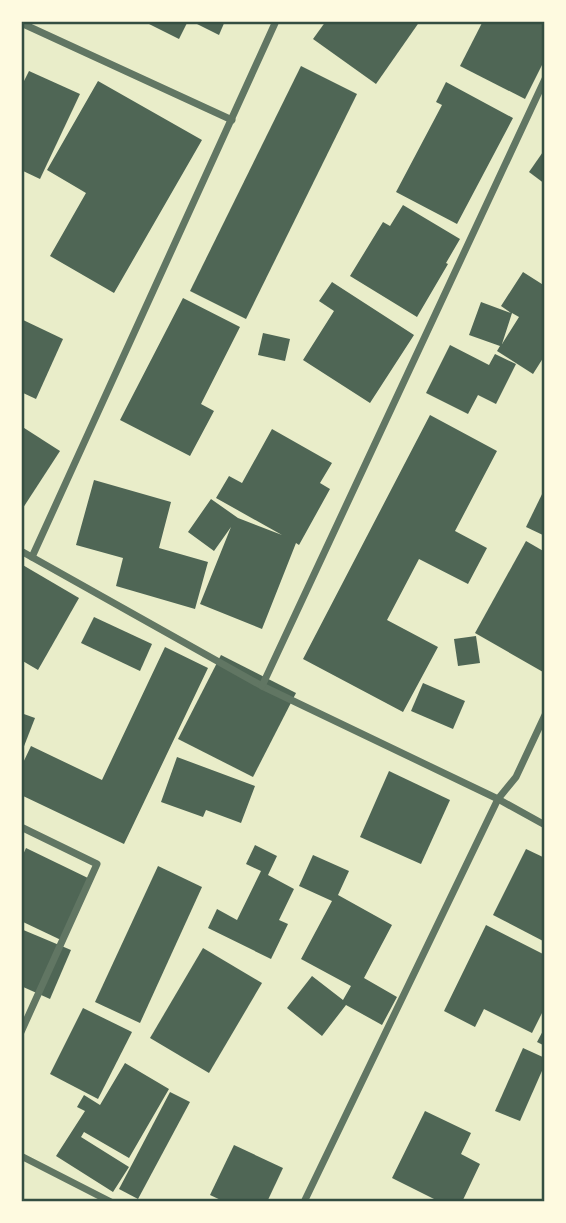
<svg xmlns="http://www.w3.org/2000/svg" width="566" height="1223" viewBox="0 0 566 1223" font-family="Roboto,sans-serif">
  <style>
    .building { fill: #4f6655; fill-rule: evenodd }
    .lines { fill: none; stroke-linecap: round; stroke-linejoin: round }
    .minor { stroke: #617663; stroke-width: 7 }
    .neatline { fill: none; stroke: #344e41; stroke-width: 2.5 }
  </style>
  <rect width="100%" height="100%" fill="#e9edc9"/>
  <!-- building -->
  <g class="building">
    <path d="M143 21H188L179 39Z"/>
    <path d="M191 21H225L219 35Z"/>
    <path d="M326 21H420L376 84 313 39Z"/>
    <path d="M483 21H545V59L525 99 460 66Z"/>
    <path d="M301 66 357 94 246 319 190 291Z"/>
    <path d="M29 71 80 94 40 179 21 170V87Z"/>
    <path d="M98 81 202 140 114 293 50 256 86 193 47 170Z"/>
    <path d="M446 82 513 118 457 224 396 192 442 105 436 102Z"/>
    <path d="M545 149V184L529 172Z"/>
    <path d="M403 205 460 239 446 263 448 264 417 317 350 276 383 222 390 226Z"/>
    <path d="M523 272 545 286V355L533 374 497 351 500 346 469 335 481 302 511 313 501 306ZM512 313 519 317 502 344Z"/>
    <path d="M332 282 414 335 370 403 303 360 334 311 319 301Z"/>
    <path d="M183 298 240 327 201 404 214 411 190 456 120 420Z"/>
    <path d="M21 319 63 339 36 399 21 392Z"/>
    <path d="M263 333 290 339 285 361 258 355Z"/>
    <path d="M450 345 489 365 495 354 516 364 496 404 478 395 468 414 426 393Z"/>
    <path d="M430 415 497 451 455 531 487 548 468 584 419 559 387 620 438 647 403 712 303 659Z"/>
    <path d="M21 426 60 451 21 511Z"/>
    <path d="M272 429 332 463 320 483 330 489 299 545 296 543 262 629 200 604 231 527 214 551 188 532 211 499 238 518 282 535 216 498 229 476 242 483Z"/>
    <path d="M94 480 171 502 159 548 208 562 195 609 116 586 123 558 76 545Z"/>
    <path d="M545 488V536L526 527Z"/>
    <path d="M526 541 545 552V668L543 672 475 633Z"/>
    <path d="M21 564 79 598 38 670 21 660Z"/>
    <path d="M94 617 152 644 140 671 81 643Z"/>
    <path d="M476 636 480 663 458 666 454 639Z"/>
    <path d="M165 647 208 668 124 844 21 795V767L31 746 102 780Z"/>
    <path d="M221 655 296 693 253 777 178 739Z"/>
    <path d="M423 683 465 701 453 729 411 711Z"/>
    <path d="M21 713 35 718 21 754Z"/>
    <path d="M177 757 255 786 241 823 206 810 203 817 161 802Z"/>
    <path d="M389 771 450 800 421 864 360 837Z"/>
    <path d="M255 845 277 856 268 875 294 889 279 920 288 924 271 959 208 928 217 909 237 920 261 871 246 864Z"/>
    <path d="M26 848 90 879 61 940 21 921V859Z"/>
    <path d="M526 849 545 858V942L493 915Z"/>
    <path d="M313 855 349 871 338 895 392 925 364 978 397 997 382 1025 346 1005 322 1036 287 1008 312 976 343 1000 351 986 301 959 332 901 299 886Z"/>
    <path d="M158 866 202 887 140 1023 95 1002Z"/>
    <path d="M486 925 545 955V1007L532 1033 484 1009 475 1027 444 1011Z"/>
    <path d="M21 929 71 950 50 999 21 986Z"/>
    <path d="M203 948 262 983 209 1073 150 1038Z"/>
    <path d="M83 1008 132 1032 98 1099 50 1074Z"/>
    <path d="M545 1027V1046L537 1042Z"/>
    <path d="M523 1048 545 1058V1064L520 1121 495 1111Z"/>
    <path d="M125 1063 169 1089 129 1158 84 1132 81 1137 129 1167 113 1192 56 1156 85 1111 77 1107 84 1095 100 1105Z"/>
    <path d="M170 1092 190 1102 138 1199 119 1189Z"/>
    <path d="M425 1111 471 1133 461 1154 480 1164 462 1202H440L392 1178Z"/>
    <path d="M234 1145 283 1168 267 1202H225L210 1195Z"/>
  </g>
  <g class="lines">
    <!-- minor -->
    <g class="minor">
      <path d="M21 23 232 120"/>
      <path d="M21 551 262 686 498 799 545 825"/>
      <path d="M32 557 276 21"/>
      <path d="M262 686 545 79"/>
      <path d="M21 827 97 864 21 1032"/>
      <path d="M21 1156 111 1202"/>
      <path d="M304 1202 498 799 516 777 545 715"/>
    </g>
  </g>
  <!-- border -->
  <rect width="566" height="1223" fill="none" stroke="#fefae0" stroke-width="46"/>
  <rect x="23" y="23" width="520" height="1177" class="neatline"/>
</svg>
